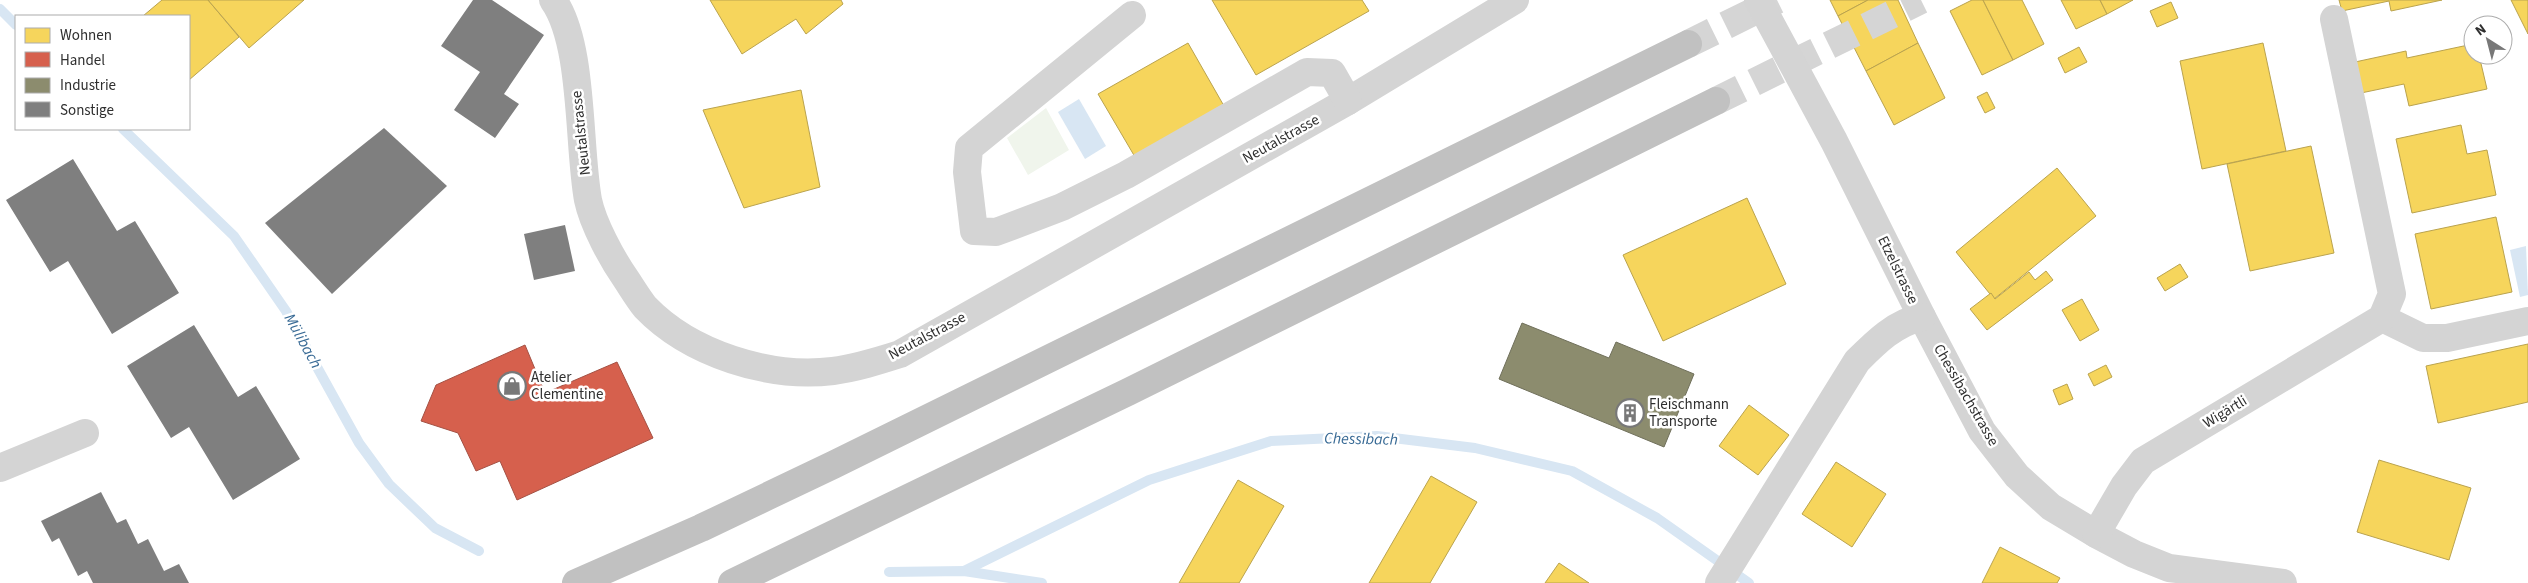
<svg xmlns="http://www.w3.org/2000/svg" width="2528" height="583" viewBox="0 0 2528 583" font-family="'Source Sans 3',sans-serif">
  <style>
    .green { fill: #f0f5ec }
    .water { fill: #d8e6f3 }
    .homes { fill: #f6d55c; stroke: #baa34e }
    .shops { fill: #d6604d; stroke: #a45144 }
    .industry { fill: #8c8c6e; stroke: #70705b }
    .lines { fill: none; stroke-linecap: round; stroke-linejoin: round }
    .stream { stroke: #d8e6f3; stroke-width: 10 }
    .building { fill: #7f7f7f }
    .motorway-tunnel { stroke: #d5d5d5; stroke-width: 28; stroke-dasharray: 28 14; stroke-linecap: butt }
    .minor { stroke: #d4d4d4; stroke-width: 28 }
    .motorway { stroke: #c1c1c1; stroke-width: 28 }
    .labels { text-anchor: middle; dominant-baseline: central; stroke-width: 5; stroke-linejoin: round; paint-order: stroke }
    .street-label { font-size: 15px; fill: #2f2f2f; stroke: #fff }
    .poi-label { font-size: 15px; fill: #2f2f2f; stroke: #fff; text-anchor: start }
    .water-label { font-size: 16px; font-style: italic; fill: #386a95; stroke: #fff }
  </style>
  <rect width="100%" height="100%" fill="#fff"/>
  <!-- green -->
  <path class="green" d="M1046 108 1069 150 1028 175 1007 138Z"/>
  <!-- water -->
  <g class="water">
    <path d="M1079 99 1106 146 1085 159 1058 112Z"/>
    <path d="M2526 246 2528 295 2520 297 2510 250Z"/>
  </g>
  <!-- homes -->
  <g class="homes">
    <path d="M162 0H208L239 37 189 80V16H143Z"/>
    <path d="M208 0H304L249 48Z"/>
    <path d="M710 0H841L843 4 806 34 796 19 742 54Z"/>
    <path d="M1212 0H1362L1369 11 1256 75Z"/>
    <path d="M1830 0H1868L1838 16Z"/>
    <path d="M1868 0H1898L1918 43 1866 71 1838 16Z"/>
    <path d="M1972 0H1983L2013 60 1982 75 1950 11Z"/>
    <path d="M1983 0H2022L2044 44 2013 60Z"/>
    <path d="M2061 0H2100L2107 14 2076 29Z"/>
    <path d="M2100 0H2133L2107 14Z"/>
    <path d="M2339 0H2442L2391 11 2389 1 2342 11Z"/>
    <path d="M2511 0H2528V34Z"/>
    <path d="M2171 2 2178 18 2157 27 2150 11Z"/>
    <path d="M1188 43 1224 106 1135 157 1098 94Z"/>
    <path d="M1918 43 1945 98 1894 125 1866 71Z"/>
    <path d="M2263 43 2286 151 2202 169 2180 61Z"/>
    <path d="M2473 44V55H2479L2487 89 2409 106 2404 84 2361 93 2355 62 2406 51 2407 58Z"/>
    <path d="M2079 47 2087 62 2065 73 2058 58Z"/>
    <path d="M801 90 820 187 744 208 703 110Z"/>
    <path d="M1987 92 1995 108 1985 113 1977 97Z"/>
    <path d="M2461 125 2467 154 2487 150 2496 195 2412 213 2396 139Z"/>
    <path d="M2311 146 2334 253 2250 271 2227 164Z"/>
    <path d="M2057 168 2096 216 1994 299 1956 252Z"/>
    <path d="M1747 198 1786 284 1663 341 1623 255Z"/>
    <path d="M2496 217 2512 292 2431 309 2415 234Z"/>
    <path d="M2180 264 2188 277 2165 291 2157 278Z"/>
    <path d="M2046 271 2053 280 1987 330 1970 309 1991 293 1995 299 2029 272 2035 280Z"/>
    <path d="M2082 299 2099 330 2080 341 2062 310Z"/>
    <path d="M2528 344V402L2438 423 2426 366Z"/>
    <path d="M2106 365 2112 377 2094 386 2088 374Z"/>
    <path d="M2067 384 2073 399 2059 405 2053 390Z"/>
    <path d="M1749 405 1789 435 1758 475 1719 446Z"/>
    <path d="M2379 460 2471 488 2449 560 2357 532Z"/>
    <path d="M1836 462 1886 494 1852 547 1802 514Z"/>
    <path d="M1431 476 1477 502 1430 583H1369Z"/>
    <path d="M1238 480 1284 506 1239 583H1179Z"/>
    <path d="M2000 547 2060 578 2057 583H1982Z"/>
    <path d="M1559 563 1589 583H1545Z"/>
  </g>
  <!-- shops -->
  <path class="shops" d="M525 345 545 393 617 362 653 438 517 500 500 461 476 471 458 433 421 421 436 385Z"/>
  <!-- industry -->
  <path class="industry" d="M1522 323 1609 358 1616 342 1694 374 1664 447 1499 379Z"/>
  <g class="lines">
    <!-- stream -->
    <g class="stream">
      <path d="M0 9 16 25"/>
      <path d="M123 129 234 236 286 311 359 443 389 484 435 528 479 551"/>
      <path d="M964 571 1149 480 1271 441 1377 436 1475 448 1572 471 1657 518 1749 583"/>
      <path d="M889 572 964 571 1042 583"/>
    </g>
  </g>
  <!-- building -->
  <g class="building">
    <path d="M473 0H492L544 35 504 94 519 104 495 138 454 110 480 72 441 46Z"/>
    <path d="M384 128 447 186 332 294 265 223Z"/>
    <path d="M73 159 117 231 135 221 179 293 112 334 68 261 50 272 6 200Z"/>
    <path d="M565 225 575 271 534 280 524 234Z"/>
    <path d="M194 325 238 397 256 386 300 459 233 500 189 427 171 438 127 366Z"/>
    <path d="M101 492 117 523 126 519 138 544 148 539 164 571 179 564 189 583H93L87 571 78 576 59 538 52 542 41 521Z"/>
  </g>
  <g class="lines">
    <!-- motorway-tunnel -->
    <g class="motorway-tunnel">
      <path d="M1688 44 1777 0"/>
      <path d="M1716 101 1921 0"/>
    </g>
    <!-- minor -->
    <g class="minor">
      <path d="M553 0C584 43 578 146 588 200 593 224 612 259 626 279 632 288 638 298 645 307 690 354 770 379 833 371 856 368 878 361 900 354L1348 101 1515 0"/>
      <path d="M1758 0 1834 141 1922 317 1982 431 2017 476 2051 507 2096 534 2134 554 2169 568 2283 583"/>
      <path d="M1132 15 969 148 967 172 974 231 996 232 1062 207 1126 175 1307 72 1332 73 1348 101"/>
      <path d="M2382 318 2423 338H2447L2528 321"/>
      <path d="M0 468 85 433"/>
      <path d="M2096 534 2124 486 2143 461 2382 318 2392 294 2334 19"/>
      <path d="M1719 583 1857 361C1876 342 1895 323 1922 317"/>
    </g>
    <!-- motorway -->
    <g class="motorway">
      <path d="M576 583 701 528 833 465 1688 44"/>
      <path d="M732 583 1128 392 1716 101"/>
    </g>
  </g>
  <!-- icons -->
  <defs>
    <symbol id="shop-ring" viewBox="-11 -11 22 22"><circle r="9.5" fill="#fff" stroke="#787878" stroke-width="1.5"/><path d="M-5-2.5h2.3a2.7 3.5 0 0 1 5.4 0H5L5.5 6h-11ZM-1.5-2.5h3a1.5 2.3 0 0 0-3 0Z" fill="#787878"/></symbol>
    <symbol id="building-ring" viewBox="-11 -11 22 22"><circle r="9.5" fill="#fff" stroke="#787878" stroke-width="1.5"/><path d="M-4-6H4V6H1V3H-1V6H-4ZM-2.5-4.3h1.7v1.8h-1.7ZM.8-4.3h1.7v1.8H.8ZM-2.5-1h1.7V.8h-1.7ZM.8-1h1.7V.8H.8Z" fill="#787878"/></symbol>
  </defs>
  <g fill-rule="evenodd">
    <use href="#shop-ring" x="496" y="370" width="32" height="32"/>
    <use href="#building-ring" x="1614" y="397" width="32" height="32"/>
  </g>
  <g class="labels">
    <!-- street labels -->
    <g class="street-label">
      <text transform="translate(581 133) rotate(-96)">Neutalstrasse</text>
      <text transform="translate(1281 139) rotate(-29)">Neutalstrasse</text>
      <text transform="translate(1898 270) rotate(64)">Etzelstrasse</text>
      <text transform="translate(927 336) rotate(-28)">Neutalstrasse</text>
      <text transform="translate(1966 395) rotate(60)">Chessibachstrasse</text>
      <text transform="translate(2225 412) rotate(-31)">Wigärtli</text>
    </g>
    <!-- poi labels -->
    <g class="poi-label">
      <text x="531" y="377">Atelier<tspan x="531" dy="17">Clementine</tspan></text>
      <text x="1649" y="404">Fleischmann<tspan x="1649" dy="17">Transporte</tspan></text>
    </g>
    <!-- water labels -->
    <g class="water-label">
      <text transform="translate(303 341) rotate(61)">Mülibach</text>
      <text transform="translate(1361 439) rotate(1)">Chessibach</text>
    </g>
  </g>
  <!-- legend -->
  <rect x="15" y="15" width="175" height="115" fill="#ffffff" stroke="#acacac"/>
  <rect x="25" y="28" width="25" height="15" fill="#f6d55c" stroke="#acacac"/>
  <text x="60" y="40" font-size="15" fill="#2f2f2f">Wohnen</text>
  <rect x="25" y="52" width="25" height="15" fill="#d6604d" stroke="#acacac"/>
  <text x="60" y="65" font-size="15" fill="#2f2f2f">Handel</text>
  <rect x="25" y="78" width="25" height="15" fill="#8c8c6e" stroke="#acacac"/>
  <text x="60" y="90" font-size="15" fill="#2f2f2f">Industrie</text>
  <rect x="25" y="102" width="25" height="15" fill="#7f7f7f" stroke="#acacac"/>
  <text x="60" y="115" font-size="15" fill="#2f2f2f">Sonstige</text>
  <!-- north arrow -->
  <g transform="translate(2488 40) rotate(324)"><circle r="24" fill="#ffffff" stroke="#acacac"/>
  <path d="M0-4L9 19L0 12L-9 19Z" fill="#787878"/>
  <text y="-8" font-size="14" font-weight="bold" text-anchor="middle" fill="#2f2f2f">N</text>
  </g>
</svg>
